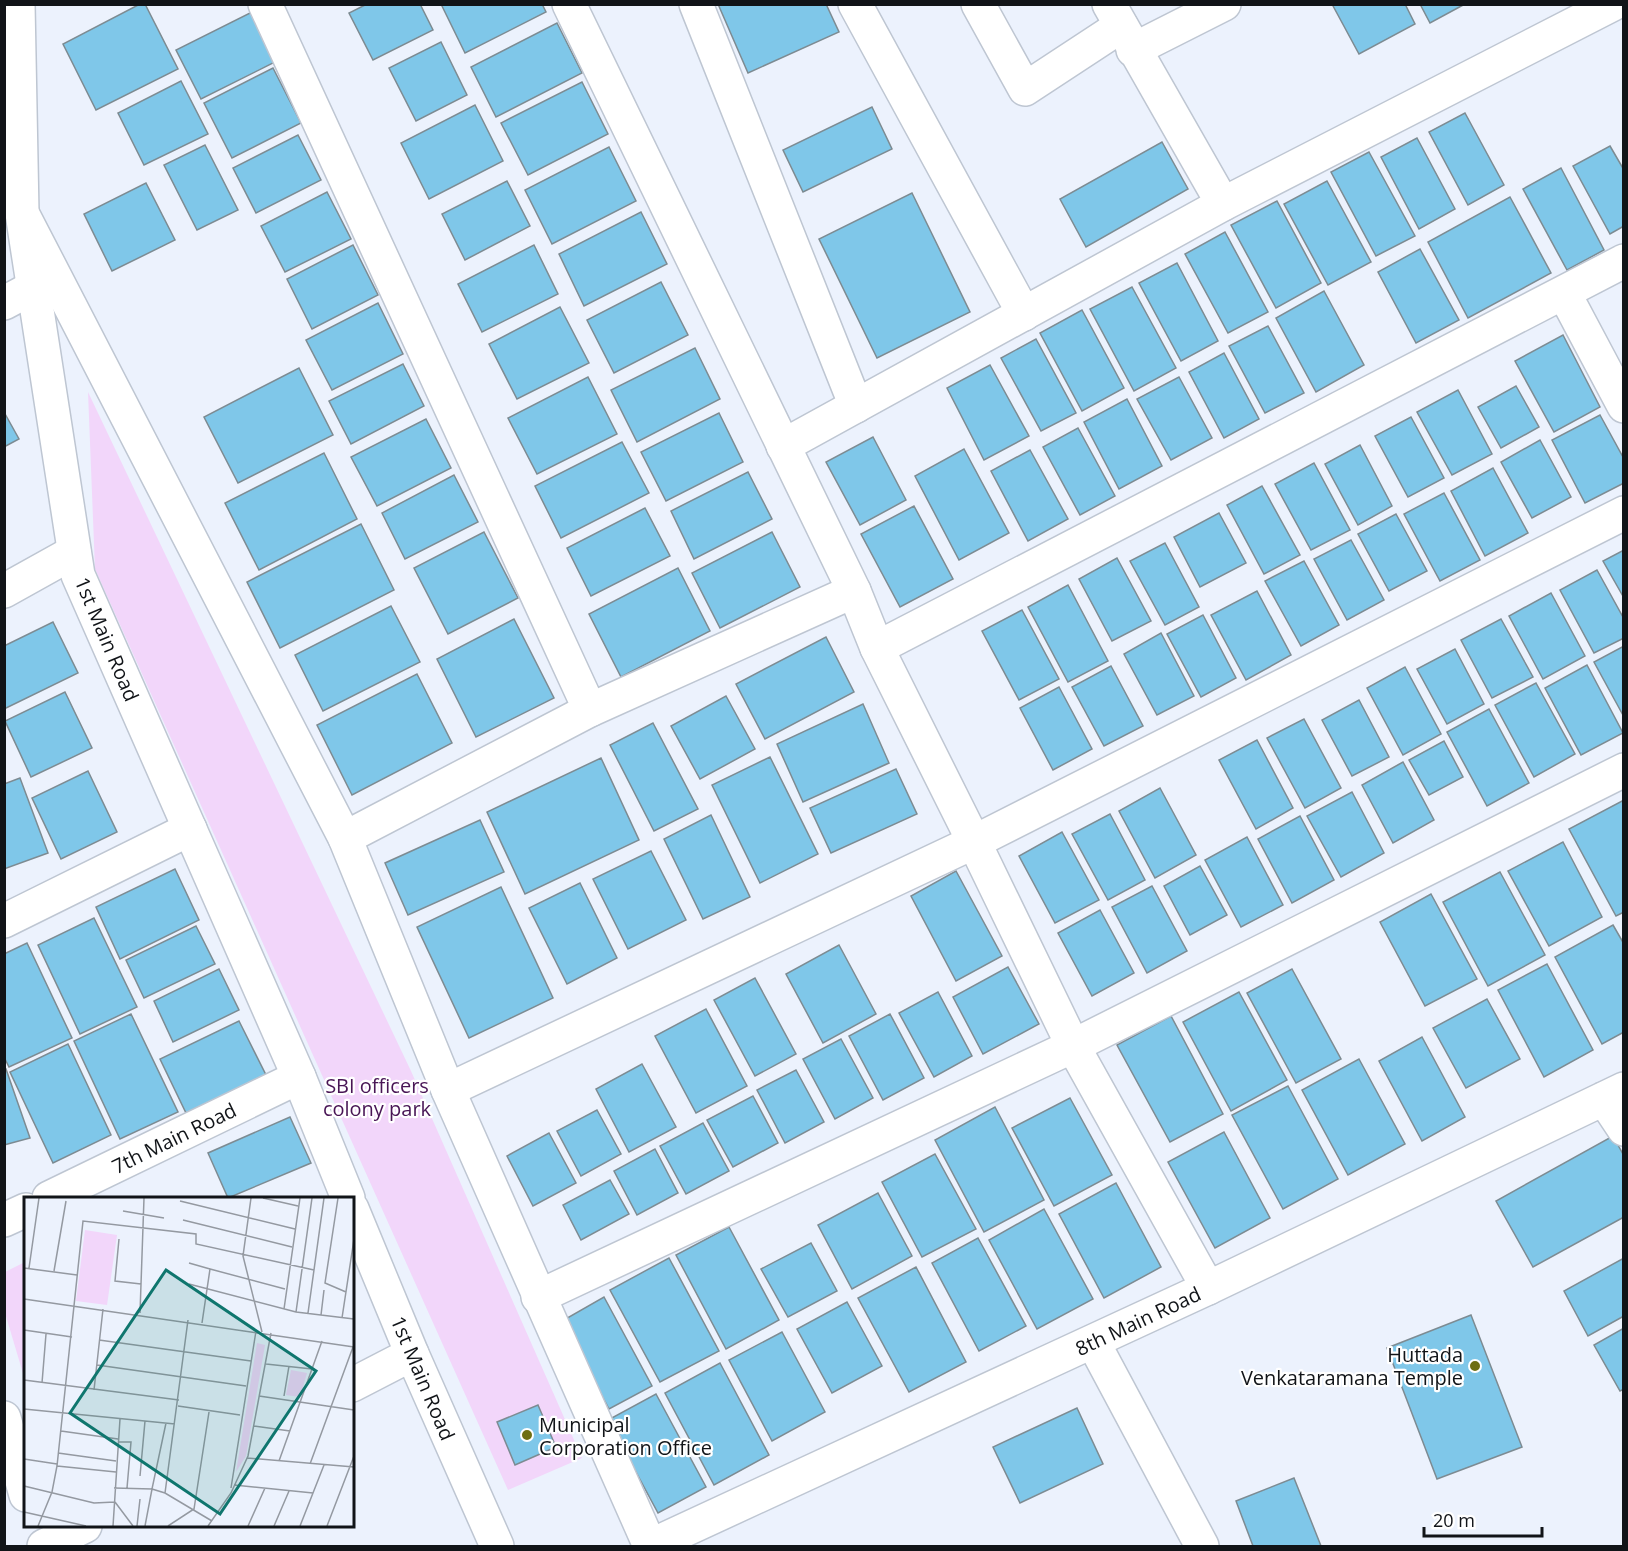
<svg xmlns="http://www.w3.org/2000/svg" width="1628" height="1551" viewBox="0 0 1628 1551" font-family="'Open Sans',sans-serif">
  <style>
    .green { fill: #f2d6fa }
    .building { fill: #7fc7e9; stroke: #7d8b92; stroke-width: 1.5 }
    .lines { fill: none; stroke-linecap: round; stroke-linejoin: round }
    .minor-casing { stroke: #bec6d2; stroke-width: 36 }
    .tertiary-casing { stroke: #bec6d2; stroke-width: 36 }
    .minor { stroke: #fff; stroke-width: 33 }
    .tertiary { stroke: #fff; stroke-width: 33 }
    .poi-dot { fill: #6e6f12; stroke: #fff; stroke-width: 2 }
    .labels { text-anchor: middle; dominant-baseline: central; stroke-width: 4.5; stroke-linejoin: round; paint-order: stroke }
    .street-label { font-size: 20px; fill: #111418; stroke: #fff }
    .park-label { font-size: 20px; fill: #481555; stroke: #fff }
    .poi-label { font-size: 20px; fill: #111418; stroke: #fff; text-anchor: end }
    .inset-road { fill: none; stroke: #9499a1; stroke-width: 1.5 }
    .view { fill: #0f766e; fill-opacity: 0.15; stroke: #0f766e; stroke-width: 3 }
    .inset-edge { fill: none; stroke: #111418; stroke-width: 3 }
  </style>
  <rect width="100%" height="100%" fill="#ecf2fd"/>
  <!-- green -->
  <g class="green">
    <path d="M88 392 411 1071 582 1458 508 1490 95 569Z"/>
    <path d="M25 1262V1380L5 1313V1272Z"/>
  </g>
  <!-- building -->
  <g class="building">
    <path d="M140 4H145L178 69 96 110 63 44Z"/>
    <path d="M367 4H420L433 30 373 60 349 13Z"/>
    <path d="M441 4H542L546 12 465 53Z"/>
    <path d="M718 4H826L839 32 748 73Z"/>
    <path d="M1332 4H1405L1415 24 1359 54Z"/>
    <path d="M1420 4H1465L1430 23Z"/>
    <path d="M252 12 277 61 201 99 176 50Z"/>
    <path d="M557 23 582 73 496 117 471 67Z"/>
    <path d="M441 42 467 95 416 121 389 68Z"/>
    <path d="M273 68 301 123 232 158 204 103Z"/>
    <path d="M181 81 208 134 144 165 118 113Z"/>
    <path d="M582 82 608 134 528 175 501 123Z"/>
    <path d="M475 105 503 161 429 199 401 143Z"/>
    <path d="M872 107 892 149 803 192 783 150Z"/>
    <path d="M1465 113 1504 185 1468 205 1429 132Z"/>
    <path d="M298 135 321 180 256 213 233 168Z"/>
    <path d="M1417 138 1455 209 1419 229 1381 157Z"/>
    <path d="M1162 142 1188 189 1086 247 1060 199Z"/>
    <path d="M205 145 238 210 197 230 164 165Z"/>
    <path d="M1610 146 1624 170V226L1610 234 1573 166Z"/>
    <path d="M609 147 636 201 552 244 525 190Z"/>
    <path d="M1369 152 1415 236 1376 256 1331 172Z"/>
    <path d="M1561 168 1604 250 1567 270 1523 189Z"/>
    <path d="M507 181 530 226 465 260 442 214Z"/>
    <path d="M1327 181 1371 262 1328 285 1284 204Z"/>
    <path d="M146 183 175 240 112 271 84 214Z"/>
    <path d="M327 192 351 239 285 272 261 226Z"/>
    <path d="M912 193 970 312 877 358 819 239Z"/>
    <path d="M1510 197 1551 273 1468 318 1428 242Z"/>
    <path d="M1277 201 1321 283 1276 308 1231 225Z"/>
    <path d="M641 212 667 264 584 306 559 254Z"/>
    <path d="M1225 232 1268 312 1228 333 1185 254Z"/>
    <path d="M353 245 378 295 312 329 287 279Z"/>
    <path d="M534 245 558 294 482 332 458 284Z"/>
    <path d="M1420 249 1459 320 1416 343 1378 272Z"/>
    <path d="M1177 263 1218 341 1181 361 1139 283Z"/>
    <path d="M661 282 688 335 614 373 587 320Z"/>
    <path d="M1132 287 1176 368 1134 391 1090 309Z"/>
    <path d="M1324 291 1364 365 1316 392 1276 318Z"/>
    <path d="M378 303 403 354 332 390 306 340Z"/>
    <path d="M560 307 589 363 517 399 489 344Z"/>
    <path d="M1082 310 1124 388 1082 411 1040 333Z"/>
    <path d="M1268 326 1304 393 1265 413 1229 346Z"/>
    <path d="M1563 335 1600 407 1554 432 1515 361Z"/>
    <path d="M1036 339 1076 413 1041 431 1001 358Z"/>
    <path d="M695 348 720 399 637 442 611 390Z"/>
    <path d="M1224 353 1259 419 1224 438 1189 372Z"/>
    <path d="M403 364 424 406 351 444 329 401Z"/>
    <path d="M990 365 1029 436 984 460 947 388Z"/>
    <path d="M299 368 333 435 238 483 204 417Z"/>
    <path d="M588 377 617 434 537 474 508 418Z"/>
    <path d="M1179 377 1212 438 1171 460 1137 399Z"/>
    <path d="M1516 386 1539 427 1501 448 1478 407Z"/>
    <path d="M1458 390 1492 454 1452 475 1417 412Z"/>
    <path d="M1127 399 1162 466 1119 489 1084 422Z"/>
    <path d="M4 412 19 439 4 447Z"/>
    <path d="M719 413 743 462 666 501 641 452Z"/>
    <path d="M1600 415 1624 459V483L1585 503 1552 440Z"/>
    <path d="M1411 417 1444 478 1408 497 1375 436Z"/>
    <path d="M426 419 451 468 377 506 351 457Z"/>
    <path d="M1078 428 1115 496 1080 515 1043 447Z"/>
    <path d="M873 437 906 500 860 525 826 462Z"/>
    <path d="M1540 440 1571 497 1532 518 1501 462Z"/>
    <path d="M622 442 649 493 561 538 535 486Z"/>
    <path d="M1360 445 1392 506 1358 525 1325 464Z"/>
    <path d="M964 449 1009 533 959 560 915 476Z"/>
    <path d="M1030 450 1068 519 1028 541 991 471Z"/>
    <path d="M324 453 357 519 259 570 225 503Z"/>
    <path d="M1314 463 1350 530 1311 550 1275 484Z"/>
    <path d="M1493 468 1528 533 1485 556 1451 491Z"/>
    <path d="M748 472 772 519 694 559 671 511Z"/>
    <path d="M454 475 478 522 405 559 382 513Z"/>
    <path d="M1262 486 1300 555 1264 574 1227 505Z"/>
    <path d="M1444 493 1480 560 1440 581 1404 514Z"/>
    <path d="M914 506 953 579 900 607 861 534Z"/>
    <path d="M645 508 670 556 591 596 567 548Z"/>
    <path d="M1219 513 1246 563 1200 587 1174 537Z"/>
    <path d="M1396 514 1427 571 1389 591 1358 534Z"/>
    <path d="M361 524 394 590 280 648 247 582Z"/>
    <path d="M484 532 518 598 448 634 414 568Z"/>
    <path d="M772 532 800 587 720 628 692 573Z"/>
    <path d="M1351 540 1384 600 1347 620 1314 559Z"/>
    <path d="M1165 543 1199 607 1165 625 1130 561Z"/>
    <path d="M1624 550V598L1603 561Z"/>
    <path d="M1117 558 1151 621 1112 641 1079 579Z"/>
    <path d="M1304 561 1339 625 1301 646 1265 581Z"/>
    <path d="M678 568 710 631 621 677 589 614Z"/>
    <path d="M1597 570 1624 619V638L1594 653 1560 590Z"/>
    <path d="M1068 585 1108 661 1068 682 1028 607Z"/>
    <path d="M1257 591 1291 655 1246 680 1211 615Z"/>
    <path d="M1551 593 1585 656 1543 679 1509 616Z"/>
    <path d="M391 606 420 662 323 711 295 655Z"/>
    <path d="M1022 610 1059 679 1019 700 982 631Z"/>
    <path d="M1203 615 1236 678 1201 697 1167 634Z"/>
    <path d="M514 619 554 698 476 737 437 659Z"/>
    <path d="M1501 619 1533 677 1492 698 1461 640Z"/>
    <path d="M53 622 78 673 4 709V646Z"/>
    <path d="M1161 633 1194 696 1157 715 1124 654Z"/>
    <path d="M826 637 854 692 765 739 736 684Z"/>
    <path d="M1624 646V717L1594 662Z"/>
    <path d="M1455 649 1484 704 1447 724 1417 669Z"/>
    <path d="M1587 665 1623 733 1581 755 1545 688Z"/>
    <path d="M1111 666 1143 726 1104 746 1072 687Z"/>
    <path d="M1405 667 1441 734 1403 755 1367 688Z"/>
    <path d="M417 674 452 743 352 795 317 725Z"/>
    <path d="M1536 683 1575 754 1534 777 1495 705Z"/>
    <path d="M1059 687 1092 749 1053 770 1020 708Z"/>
    <path d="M65 692 92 748 31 777 5 721Z"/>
    <path d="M726 696 755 749 700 779 671 726Z"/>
    <path d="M1359 700 1389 757 1352 776 1322 720Z"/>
    <path d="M863 704 889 763 803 802 777 744Z"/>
    <path d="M1489 709 1529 783 1487 806 1447 732Z"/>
    <path d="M1304 719 1341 788 1305 808 1267 738Z"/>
    <path d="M653 723 698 809 654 831 610 745Z"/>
    <path d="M1257 740 1293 808 1256 829 1219 760Z"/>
    <path d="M1444 741 1463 777 1429 795 1409 760Z"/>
    <path d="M770 757 818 854 760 883 712 785Z"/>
    <path d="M601 758 639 840 525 894 487 812Z"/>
    <path d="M1403 762 1434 820 1393 843 1362 785Z"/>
    <path d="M896 769 917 814 831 853 810 808Z"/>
    <path d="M88 771 117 832 61 859 32 798Z"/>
    <path d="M20 778 48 853 4 869V784Z"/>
    <path d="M1160 788 1196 855 1155 878 1119 811Z"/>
    <path d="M1352 792 1384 853 1341 877 1307 816Z"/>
    <path d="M1624 800V912L1616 916 1569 829Z"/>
    <path d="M1110 814 1145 880 1108 900 1072 834Z"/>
    <path d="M711 815 750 897 703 919 664 839Z"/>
    <path d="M1300 816 1334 880 1292 903 1258 839Z"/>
    <path d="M480 820 504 872 408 915 385 863Z"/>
    <path d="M1062 832 1099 900 1055 923 1019 856Z"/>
    <path d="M1247 837 1283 905 1241 927 1205 860Z"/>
    <path d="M1563 842 1602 917 1549 946 1508 871Z"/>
    <path d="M651 851 686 920 628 949 593 879Z"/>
    <path d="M1200 866 1227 915 1190 935 1164 886Z"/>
    <path d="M175 869 199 920 120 959 96 907Z"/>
    <path d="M956 871 1002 956 956 981 911 896Z"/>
    <path d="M1500 872 1545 955 1488 986 1443 902Z"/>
    <path d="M580 883 617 958 567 984 529 908Z"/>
    <path d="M1152 886 1187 951 1147 973 1112 907Z"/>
    <path d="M501 887 553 998 469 1038 417 927Z"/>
    <path d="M1431 894 1477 979 1425 1006 1380 922Z"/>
    <path d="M1100 910 1134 973 1092 996 1058 933Z"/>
    <path d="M94 918 137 1007 80 1034 38 945Z"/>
    <path d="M1613 925 1624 944V1032L1602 1044 1555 957Z"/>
    <path d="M196 926 215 964 144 998 126 960Z"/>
    <path d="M27 943 72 1038 9 1067 4 1057V954Z"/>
    <path d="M839 945 876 1014 823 1043 786 974Z"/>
    <path d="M1547 964 1593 1050 1544 1077 1498 990Z"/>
    <path d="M1008 967 1039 1024 983 1054 953 997Z"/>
    <path d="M219 969 239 1010 173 1042 154 1001Z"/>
    <path d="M1292 969 1341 1059 1296 1083 1247 993Z"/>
    <path d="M755 978 796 1054 755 1076 714 1000Z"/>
    <path d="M938 992 972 1056 934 1077 899 1013Z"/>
    <path d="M1239 992 1287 1080 1231 1111 1183 1022Z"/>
    <path d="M1487 999 1520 1059 1466 1088 1433 1028Z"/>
    <path d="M706 1009 747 1086 696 1113 655 1036Z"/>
    <path d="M131 1014 178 1112 120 1139 74 1041Z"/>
    <path d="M890 1014 924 1078 883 1100 849 1036Z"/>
    <path d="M1171 1016 1223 1114 1170 1142 1117 1045Z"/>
    <path d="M239 1021 266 1075 186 1113 160 1059Z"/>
    <path d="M1422 1037 1465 1117 1422 1141 1379 1061Z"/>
    <path d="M841 1039 873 1098 835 1119 803 1059Z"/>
    <path d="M68 1044 111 1135 53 1163 10 1072Z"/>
    <path d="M1359 1059 1405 1144 1348 1175 1302 1090Z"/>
    <path d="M642 1064 676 1127 629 1152 596 1089Z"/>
    <path d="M6 1069 30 1138 4 1145V1070Z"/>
    <path d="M796 1070 824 1122 785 1143 757 1090Z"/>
    <path d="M1288 1086 1338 1179 1283 1209 1232 1115Z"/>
    <path d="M753 1096 778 1143 733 1167 707 1120Z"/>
    <path d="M1070 1098 1112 1175 1054 1206 1012 1128Z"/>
    <path d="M995 1107 1044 1200 984 1232 935 1140Z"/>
    <path d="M597 1110 621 1154 581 1176 557 1131Z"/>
    <path d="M290 1117 311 1163 228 1198 208 1153Z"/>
    <path d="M703 1123 729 1171 686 1194 660 1146Z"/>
    <path d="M1224 1132 1270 1218 1215 1248 1168 1162Z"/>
    <path d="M549 1133 576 1183 533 1206 507 1156Z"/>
    <path d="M1613 1136 1624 1156V1217L1533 1267 1496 1201Z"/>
    <path d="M655 1149 678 1193 637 1215 614 1171Z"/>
    <path d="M935 1154 976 1229 922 1257 882 1182Z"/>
    <path d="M610 1180 629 1214 581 1240 563 1205Z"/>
    <path d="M1116 1183 1161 1267 1104 1298 1059 1214Z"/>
    <path d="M878 1193 912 1256 852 1289 818 1225Z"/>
    <path d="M1044 1209 1093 1299 1037 1329 989 1240Z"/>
    <path d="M729 1227 779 1320 726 1349 676 1255Z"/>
    <path d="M978 1238 1026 1326 979 1351 932 1263Z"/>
    <path d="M811 1243 837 1291 788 1317 761 1269Z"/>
    <path d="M669 1258 719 1351 660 1382 610 1290Z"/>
    <path d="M1624 1258V1316L1588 1336 1564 1291Z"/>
    <path d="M916 1267 966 1362 909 1392 858 1298Z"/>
    <path d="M604 1297 652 1386 609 1409 562 1321Z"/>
    <path d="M847 1302 882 1366 832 1393 797 1329Z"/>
    <path d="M1471 1315 1522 1447 1437 1479 1387 1348Z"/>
    <path d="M1624 1328V1389L1620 1391 1594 1345Z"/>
    <path d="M782 1332 825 1412 772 1441 729 1360Z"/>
    <path d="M720 1363 769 1455 714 1485 665 1393Z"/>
    <path d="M656 1394 706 1487 658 1513 608 1420Z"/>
    <path d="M538 1405 556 1447 515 1465 497 1422Z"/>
    <path d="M1077 1408 1103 1464 1020 1503 993 1447Z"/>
    <path d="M1294 1478 1321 1546H1253L1236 1501Z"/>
  </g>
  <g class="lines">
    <defs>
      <g id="minor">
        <path d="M265 4 590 710"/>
        <path d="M569 4 854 591 877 648 974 842 1073 1046 1208 1288"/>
        <path d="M696 4 856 406"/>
        <path d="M855 4 1024 314"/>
        <path d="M978 4 1025 89 1121 26"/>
        <path d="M1109 4 1223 204"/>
        <path d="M1133 50 1224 4"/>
        <path d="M1564 293 1624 406"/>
        <path d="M4 303 34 287"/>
        <path d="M783 446 1223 204 1613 4"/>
        <path d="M4 591 74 552"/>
        <path d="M877 648 1624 261"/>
        <path d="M345 838 590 710 854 591"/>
        <path d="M4 921 190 829"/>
        <path d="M448 1090 974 842 1624 513"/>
        <path d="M49 1198 299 1077"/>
        <path d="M4 1220 26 1210"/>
        <path d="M538 1297 1073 1046 1624 770"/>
        <path d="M1093 1342 1202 1546"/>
        <path d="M352 1385 412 1354"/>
        <path d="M4 1418 26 1495"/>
        <path d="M44 1546 85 1526"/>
      </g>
      <g id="tertiary">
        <path d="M18 4 22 213 78 575 299 1077 348 1198"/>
        <path d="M22 213 345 838 448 1090 650 1546"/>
        <path d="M1604 1099 1624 1129"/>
        <path d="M352 1209 412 1354 497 1546"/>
        <path d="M650 1546 1208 1288 1624 1089"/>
      </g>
    </defs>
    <!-- minor casing -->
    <use href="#minor" class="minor-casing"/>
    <!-- tertiary casing -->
    <use href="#tertiary" class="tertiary-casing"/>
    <!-- minor -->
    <use href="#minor" class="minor"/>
    <!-- tertiary -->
    <use href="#tertiary" class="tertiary"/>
  </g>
  <!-- markers -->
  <g class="poi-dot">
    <circle cx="1475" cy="1366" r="6"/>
    <circle cx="527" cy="1435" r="6"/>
  </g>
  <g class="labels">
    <!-- street labels -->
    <g class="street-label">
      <text transform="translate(107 639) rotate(67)">1st Main Road</text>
      <text transform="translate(174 1138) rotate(-26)">7th Main Road</text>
      <text transform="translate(1138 1321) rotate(-25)">8th Main Road</text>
      <text transform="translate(423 1378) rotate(67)">1st Main Road</text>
    </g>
    <!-- park labels -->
    <g class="park-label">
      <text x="377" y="1085">SBI officers<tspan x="377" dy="23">colony park</tspan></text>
    </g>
    <!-- poi labels -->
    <g class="poi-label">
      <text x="1463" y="1354">Huttada<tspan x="1463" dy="23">Venkataramana Temple</tspan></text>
      <text x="539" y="1424" text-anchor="start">Municipal<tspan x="539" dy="23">Corporation Office</tspan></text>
    </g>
  </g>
  <!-- overview -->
  <g transform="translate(24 1197)">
    <rect width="330" height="330" fill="#ecf2fd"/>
    <path d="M61 33 93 38 83 108 52 104ZM233 146 241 148 222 259 212 275ZM267 173 283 176 276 200 262 198Z" fill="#f2d6fa"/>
    <path class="inset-road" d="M227 1 219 59 238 135M239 1 274 9M314 1 301 86 322 95M156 4 271 32M99 14 140 21M159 23 268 50M95 42 91 84 117 87M165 66 186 72M0 71 53 78M5 71 15 1M30 74 42 4M165 87 272 115 330 122M0 102 330 150M260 112 276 1M272 115 288 1M116 116 120 1M284 116 300 1M297 118 300 93M318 121 330 42M178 126 186 72 261 92M0 133 48 140M75 143 227 164M242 167 288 172M73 168 222 189M0 183 155 203M18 186 22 137M70 193 79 112M235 199 330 213M260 199 265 169M154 209 216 218M0 212 151 227M230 229 266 234M37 234 94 242M94 245H107L103 291M34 256 92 264M223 261 330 270M0 262 33 267M255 264 298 144M286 267 329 150M33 269 92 275M116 279 121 224M210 288 289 296M0 289 70 306 91 305M90 291 128 292 142 226M207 291 232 134M141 296 164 123M91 305 109 329M0 315 62 329M14 329 28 295 33 269 59 24 172 37V47L290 73M89 329 96 222M113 329 116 302M121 329 128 292 141 296 188 324M144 329 170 312 185 215M184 329 207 296 224 259 247 136M224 329 241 291M250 329 265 294M276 329 300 268M303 329 330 259"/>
    <path class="view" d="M142 73 292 174 196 317 46 216Z"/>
    <rect width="330" height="330" class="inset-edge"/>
  </g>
  <!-- border -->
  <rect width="1628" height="1551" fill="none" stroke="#111418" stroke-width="12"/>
  <!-- scale -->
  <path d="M1424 1527v9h118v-9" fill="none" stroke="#111418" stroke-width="3"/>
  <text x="1433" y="1527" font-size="18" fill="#111418" stroke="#ffffff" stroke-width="4.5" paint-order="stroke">20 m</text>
</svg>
